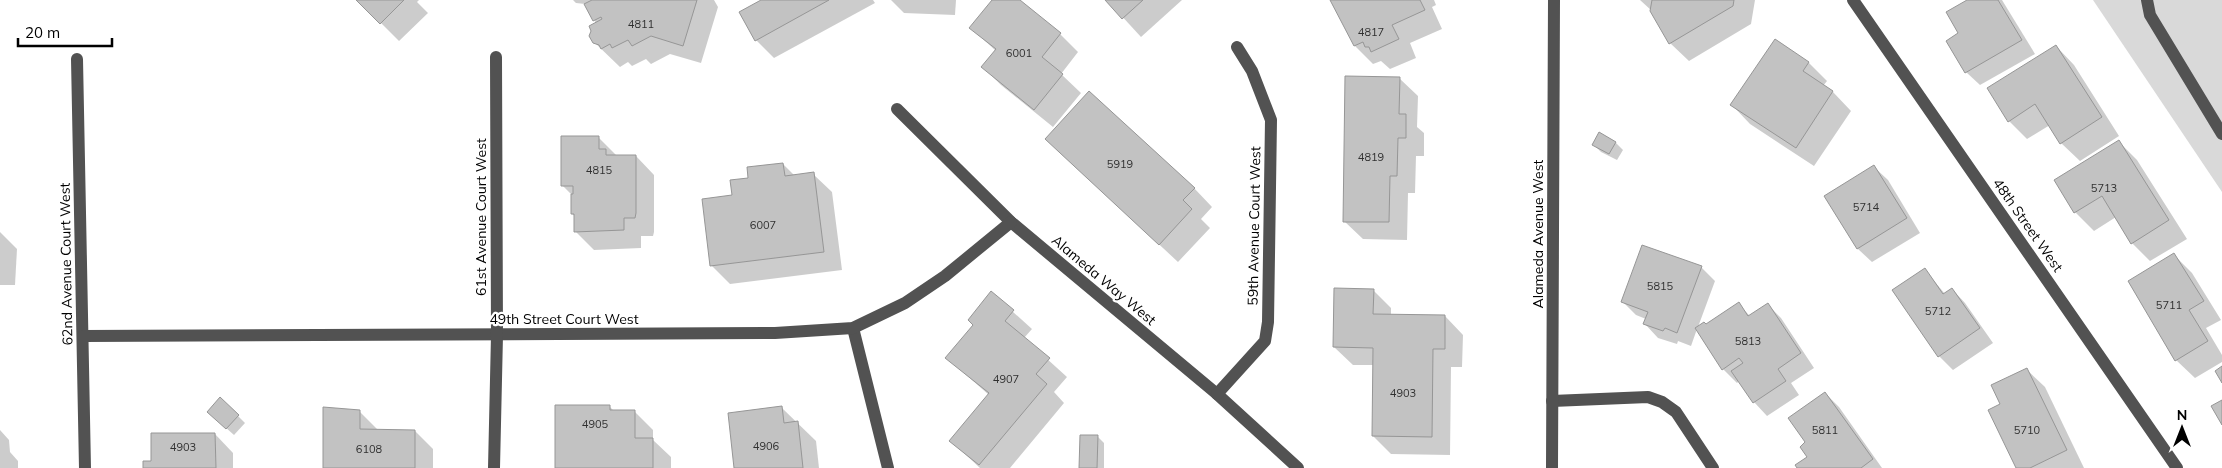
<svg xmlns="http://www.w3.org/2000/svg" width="2222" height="468" viewBox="0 0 2222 468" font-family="Mulish,sans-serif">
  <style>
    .green { fill: #d9d9d9 }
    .shadow { fill: #0003 }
    .building { fill: #c2c2c2; stroke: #969696 }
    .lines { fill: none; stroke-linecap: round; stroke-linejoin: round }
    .minor { stroke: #525252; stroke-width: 12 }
    .labels { text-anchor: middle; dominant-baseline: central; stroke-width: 4.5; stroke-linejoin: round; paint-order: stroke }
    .number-label { font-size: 11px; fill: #303030 }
    .street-label { font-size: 14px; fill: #000; stroke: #fff }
  </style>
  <rect width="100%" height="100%" fill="#fff"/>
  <!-- green -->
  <path class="green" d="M2093 0H2222V192Z"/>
  <!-- shadow -->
  <g class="shadow">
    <path d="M358 0H419L417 2 428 13 399 41Z"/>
    <path d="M573 0H714L718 7 701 63 670 54 651 64 646 59 632 66 628 62 620 67 594 42 596 23 585 4 576 3Z"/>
    <path d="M762 0H873L875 3 774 58 756 40Z"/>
    <path d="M891 0H956L955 15 904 13Z"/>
    <path d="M994 0H1018L1060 34 1078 52 1061 74 1081 93 1053 127 1001 85 983 67 996 51 971 28Z"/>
    <path d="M1107 0H1182L1141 37Z"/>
    <path d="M1332 0H1434L1436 5 1432 7 1442 29 1410 43 1416 58 1390 69 1381 61 1373 64 1355 46Z"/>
    <path d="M1640 0H1755L1751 24 1689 61 1670 43 1652 11Z"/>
    <path d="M1969 0H2002L2035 54 1980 85 1966 72 1960 34Z"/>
    <path d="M2056 46 2074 65 2119 136 2080 161 2061 143 2050 125 2027 139 2009 121Z"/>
    <path d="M1808 62 1827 81 1823 86 1833 92 1851 111 1814 166 1750 124 1732 105Z"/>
    <path d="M1399 78 1418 96 1417 127 1424 133V156H1416L1415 193H1408L1407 240 1363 239 1344 221Z"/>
    <path d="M598 137 616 155 636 156 654 175V232L653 236H641V248L594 250 576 232V217L572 214V195L562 185Z"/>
    <path d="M1046 139 1194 188 1212 207 1201 219 1210 228 1178 262Z"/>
    <path d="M2119 142 2137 160 2187 239 2150 261 2132 243 2116 217 2094 231 2075 212 2056 181Z"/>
    <path d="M1616 143 1623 150 1617 160 1601 152 1594 145Z"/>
    <path d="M783 164 795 176 813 174 832 192 842 270 730 284 711 265 733 196 749 179Z"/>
    <path d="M1874 167 1888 180 1920 233 1872 262 1858 249 1826 196Z"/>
    <path d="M0 232 17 249 15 285H0Z"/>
    <path d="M2174 255 2192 273 2221 320 2206 328 2222 355V362L2195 378 2176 360Z"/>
    <path d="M1701 267 1715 281 1698 327 1706 325 1738 304 1750 316 1767 304 1781 318 1814 368 1791 383 1799 395 1767 416 1754 402 1739 381 1737 383 1723 369 1697 329 1691 346 1678 341 1677 344 1658 338 1645 324 1646 319 1636 315 1622 301Z"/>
    <path d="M1925 270 1945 294 1952 289 1965 303 1993 343 1953 370 1939 356 1894 290Z"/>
    <path d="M1373 290 1391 308V316H1445L1463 335 1462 367H1451L1450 455 1391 454 1373 436 1374 365H1353L1334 347Z"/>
    <path d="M992 293 1032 329 1024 338 1067 377 1054 392 1064 403 1010 468H980L951 441 989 395 947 358 974 325Z"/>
    <path d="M2026 369 2045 387 2084 468H2017L2002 405Z"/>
    <path d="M1825 393 1839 407 1882 468H1799L1809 457 1807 443Z"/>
    <path d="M609 406 614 411H634L653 430V440L671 457V468H556Z"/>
    <path d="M782 408 816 441 819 468H735Z"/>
    <path d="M359 411 378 430 415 431 433 449V468H324Z"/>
    <path d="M238 416 245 423 234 435 216 419Z"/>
    <path d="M0 430 9 440 10 452 18 461V468H0Z"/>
    <path d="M215 434 233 453V468H144L152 462Z"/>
    <path d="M1097 436 1104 443V468H1080Z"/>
  </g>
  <!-- building -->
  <g class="building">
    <path d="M356 0H404L380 24Z"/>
    <path d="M592 0H697L683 46 651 36 632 46 628 40 612 48 610 44 601 49 599 45 593 43 589 36 591 31 589 26 602 19 601 17 593 21 584 4Z"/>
    <path d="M761 0H829L755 41 739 12Z"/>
    <path d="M992 0H1020L1061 33 1042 57 1063 74 1034 110 981 67 996 49 969 28Z"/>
    <path d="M1105 0H1143L1122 19Z"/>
    <path d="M1330 0H1420L1425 10 1392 25 1399 39 1371 52 1369 47H1365L1363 42 1354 46Z"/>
    <path d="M1652 0H1734L1733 6 1669 44 1650 11Z"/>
    <path d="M1967 0H1998L2022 40 1965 73 1946 41 1958 33 1946 12Z"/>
    <path d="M1775 39 1809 62 1803 71 1833 91 1796 148 1730 105Z"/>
    <path d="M2056 45 2102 117 2060 144 2035 104 2008 122 1987 88Z"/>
    <path d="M1345 76 1400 77 1399 114H1406V138H1398L1397 176H1390L1389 222H1343Z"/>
    <path d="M1089 91 1195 188 1183 200 1192 209 1159 245 1045 139Z"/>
    <path d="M1599 132 1616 142 1609 154 1592 145Z"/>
    <path d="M561 136H599V149H606V155H636V213L635 218H624V230L574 232V214H571V194H573V186H561Z"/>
    <path d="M2119 140 2169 220 2131 244 2102 196 2074 213 2054 180Z"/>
    <path d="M783 163 785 176 814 172 824 252 710 266 702 199 732 195 730 180 748 178 747 167Z"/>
    <path d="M1874 165 1907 218 1857 249 1824 196Z"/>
    <path d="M1642 245 1702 266 1677 333 1665 328 1663 331 1643 324 1648 312 1621 302Z"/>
    <path d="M2174 253 2204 301 2189 310 2208 341 2175 361 2128 281Z"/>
    <path d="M1925 268 1943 294 1952 288 1980 328 1938 357 1892 290Z"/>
    <path d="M1334 288 1374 289 1373 314 1445 315V349H1433L1432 437 1372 436 1373 348 1333 347Z"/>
    <path d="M991 291 1014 310 1005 321 1050 358 1036 374 1047 384 979 465 949 441 989 393 945 358 973 325 968 320Z"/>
    <path d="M1739 302 1748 316 1768 303 1801 353 1778 369 1786 381 1753 403 1731 371 1743 363 1739 358 1722 370 1695 328 1704 322 1706 324Z"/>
    <path d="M2222 366V383L2215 371Z"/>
    <path d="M2027 368 2067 450 2030 468H2016L1988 410 2000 404 1991 385Z"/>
    <path d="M1825 392 1873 459 1861 468H1797L1795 465 1807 457 1800 447 1805 442 1788 418Z"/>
    <path d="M220 397 239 415 226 429 207 412Z"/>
    <path d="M2222 400V425L2211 406Z"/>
    <path d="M555 405H610V410H635V438H653V468H555Z"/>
    <path d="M782 406 784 423 798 421 803 468H734L728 413Z"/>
    <path d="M323 407 360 410V429L415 430V468H323Z"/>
    <path d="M151 433H215L216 468H143V461H151Z"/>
    <path d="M1080 435H1098L1097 468H1079Z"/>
  </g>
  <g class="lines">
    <!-- minor -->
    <g class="minor">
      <path d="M1853 0 2177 468"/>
      <path d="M2147 0 2150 15 2222 134"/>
      <path d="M77 59 85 468"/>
      <path d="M897 109 1011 222 1217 394 1298 468"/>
      <path d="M853 328 888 468"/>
      <path d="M83 336 775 333 853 328 905 303 945 276 1011 222"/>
      <path d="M1217 394 1265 341 1268 322 1271 120 1252 71 1237 47"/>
      <path d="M1552 401 1648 397 1662 402 1676 412 1713 468"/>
      <path d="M494 468 497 335 496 57"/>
      <path d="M1552 468 1554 0"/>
    </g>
  </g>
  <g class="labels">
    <!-- number labels -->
    <g class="number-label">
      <text x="641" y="24">4811</text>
      <text x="1371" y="32">4817</text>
      <text x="1019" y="53">6001</text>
      <text x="1371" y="157">4819</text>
      <text x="1120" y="164">5919</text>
      <text x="599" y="170">4815</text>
      <text x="2104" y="188">5713</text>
      <text x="1866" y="207">5714</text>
      <text x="763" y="225">6007</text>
      <text x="1660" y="286">5815</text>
      <text x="2169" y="305">5711</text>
      <text x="1938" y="311">5712</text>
      <text x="1748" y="341">5813</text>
      <text x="1006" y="379">4907</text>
      <text x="1403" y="393">4903</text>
      <text x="595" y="424">4905</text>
      <text x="1825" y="430">5811</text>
      <text x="2027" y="430">5710</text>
      <text x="766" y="446">4906</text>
      <text x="183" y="447">4903</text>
      <text x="369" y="449">6108</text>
    </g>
    <!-- street labels -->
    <g class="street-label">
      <text transform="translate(481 217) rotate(-90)">61st Avenue Court West</text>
      <text transform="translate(2028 225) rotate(55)">48th Street West</text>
      <text transform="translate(1254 226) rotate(-89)">59th Avenue Court West</text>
      <text transform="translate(1538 234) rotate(-90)">Alameda Avenue West</text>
      <text transform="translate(66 264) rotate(-91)">62nd Avenue Court West</text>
      <text transform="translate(1104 280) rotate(40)">Alameda Way West</text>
      <text x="564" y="319">49th Street Court West</text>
    </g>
  </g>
  <!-- north arrow -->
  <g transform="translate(2182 428)" stroke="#ffffff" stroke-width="4" paint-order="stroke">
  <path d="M0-4L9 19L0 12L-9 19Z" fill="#000000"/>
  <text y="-8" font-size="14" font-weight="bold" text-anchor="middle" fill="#000000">N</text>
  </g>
  <!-- scale -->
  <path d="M18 38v8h94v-8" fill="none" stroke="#000000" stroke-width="2.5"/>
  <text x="25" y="38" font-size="15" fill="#000000" stroke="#ffffff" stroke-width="4" paint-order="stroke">20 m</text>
</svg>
